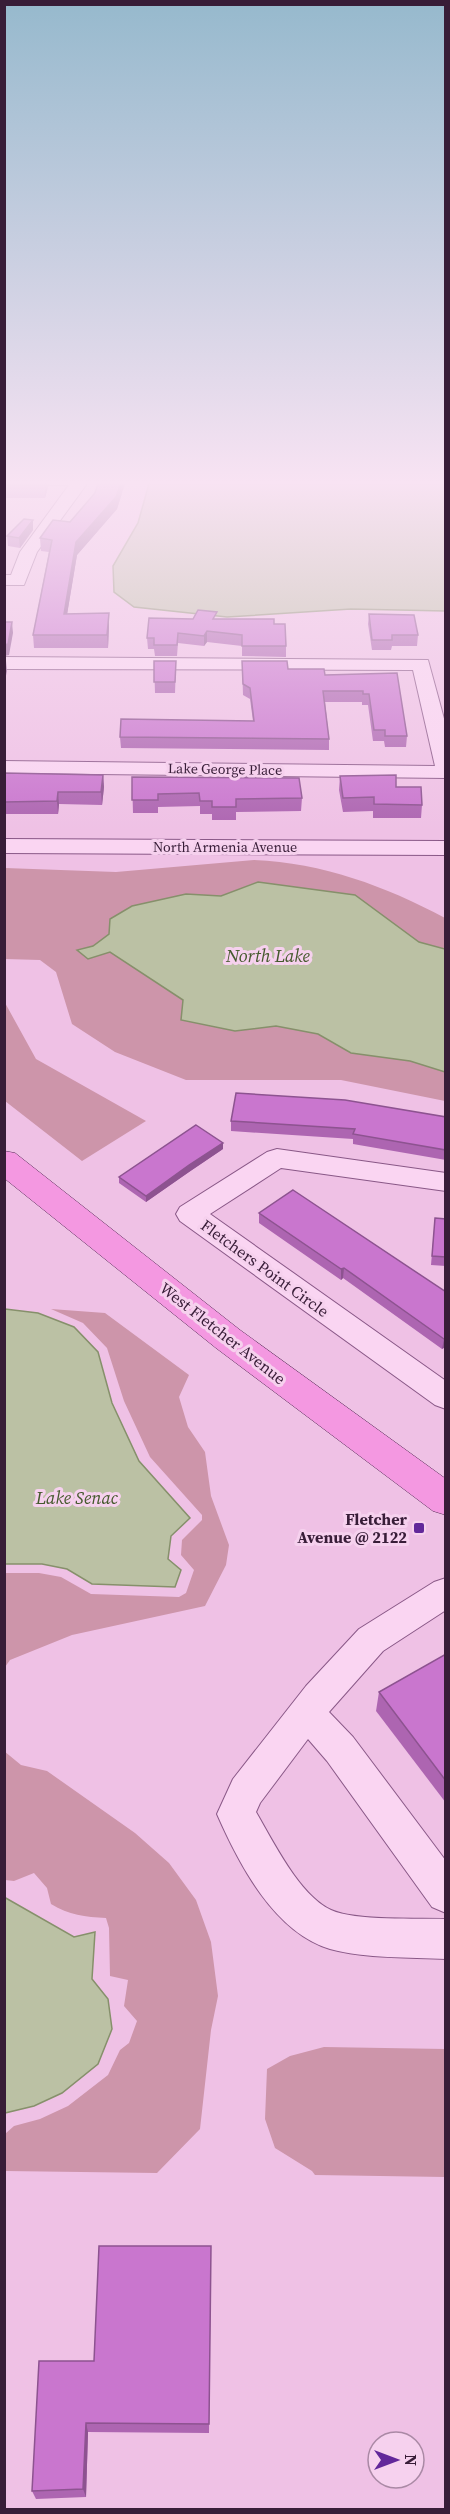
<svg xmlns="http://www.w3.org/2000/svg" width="450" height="2514" viewBox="0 0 450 2514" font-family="'Source Serif 4',serif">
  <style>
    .green { fill: #cd95aa }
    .water { fill: #bbc1a4; stroke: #86906b; stroke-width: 1.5 }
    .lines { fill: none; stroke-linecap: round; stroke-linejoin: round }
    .minor-casing { stroke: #895887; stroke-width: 2 }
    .major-casing { stroke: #562d57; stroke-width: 1 }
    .minor { fill: #fad5f2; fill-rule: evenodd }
    .major { fill: #f498e1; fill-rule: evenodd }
    .wall { fill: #ad65b1 }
    .shaded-wall { fill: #8d5390 }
    .building { fill: #c976ce; stroke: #8d5390; stroke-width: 1.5 }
    .poi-dot { fill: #62279a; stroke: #f6d1ee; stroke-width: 2 }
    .labels { text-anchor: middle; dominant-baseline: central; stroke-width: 6; stroke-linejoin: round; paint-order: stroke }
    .far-street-label { font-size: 14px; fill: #381d38; stroke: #f6d1ee }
    .street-label { font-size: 16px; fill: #381d38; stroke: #f6d1ee }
    .poi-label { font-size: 16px; font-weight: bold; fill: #381d38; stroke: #f6d1ee; text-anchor: end }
    .water-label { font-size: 18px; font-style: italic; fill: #44592c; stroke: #f6d1ee }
  </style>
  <rect width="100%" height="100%" fill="#efc1e5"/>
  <!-- green -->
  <g class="green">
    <path d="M254 860C323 863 385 886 445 918V1101L341 1080H186L115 1052 72 1024 56 972 40 960 5 959V868L116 872Z"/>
    <path d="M4 1001 36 1059 146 1121 82 1161 5 1101Z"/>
    <path d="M51 1309 105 1313 189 1375 179 1397 188 1427 205 1452 211 1496 229 1545 226 1565 205 1606 72 1635 10 1660 5 1667V1573H39L61 1577 91 1594 179 1597 186 1593 194 1570 181 1555 182 1540 202 1520V1515L150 1457 124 1401 107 1348 83 1323Z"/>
    <path d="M4 1751 21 1765 47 1771 135 1833 169 1863 196 1900 211 1942 218 1996 211 2030 200 2129 157 2173 5 2171V2134L14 2126 40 2119 68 2106 108 2075 120 2050 129 2043 137 2021 124 2006 128 1980 110 1976 109 1928 106 1918C85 1917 69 1915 51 1904L47 1888 34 1873 14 1881 5 1880Z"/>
    <path d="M324 2047 445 2049V2177L315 2175 312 2171 275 2148 265 2119 267 2069 290 2056Z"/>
  </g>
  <!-- water -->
  <g class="water">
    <path d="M150 480H445V611L351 609 227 617 134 607 114 592 113 566 138 523Z"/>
    <path d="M258 882 355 895 419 942 445 949V1072L410 1061 351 1053 318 1034 276 1026 235 1031 181 1020 183 1000 110 952 88 959 77 950 93 946 109 934 110 919 132 906 186 894 221 896Z"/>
    <path d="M5 1309 38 1313 74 1327 98 1352 112 1403 139 1461 190 1518 171 1536 168 1559 181 1570 175 1587 92 1584 67 1569 42 1564H5Z"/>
    <path d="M4 1897 74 1937 95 1932 92 1979 108 1999 112 2029 98 2064 62 2093 34 2106 5 2113Z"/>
  </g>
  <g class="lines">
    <defs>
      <g id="minor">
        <path d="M41 480 89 481 37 552 24 585H4V575H11L20 552 69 485H49Z"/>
        <path d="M4 657 428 660 446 726V778L4 773V761L435 766 413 670 4 669Z"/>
        <path d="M4 839 446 841V855L4 853Z"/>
        <path d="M277 1149 446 1173V1191L281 1168 210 1214 446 1381V1409L435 1405 180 1221 176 1214 180 1207 267 1152Z"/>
        <path d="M446 1578V1610L383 1651 329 1712 353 1737 446 1861V1913L432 1907 327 1761 308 1739 260 1803 256 1812C273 1841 299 1895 331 1910 355 1921 417 1918 446 1919V1959C408 1957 367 1959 330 1949 274 1932 239 1864 217 1814L233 1779 306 1686 359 1629 434 1582Z"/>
      </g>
      <path id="major" d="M4 1151 15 1153 240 1330 446 1479V1515L433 1511 216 1348 4 1178Z"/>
    </defs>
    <!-- minor casing -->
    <use href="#minor" class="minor-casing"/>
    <!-- major casing -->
    <use href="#major" class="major-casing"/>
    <!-- minor -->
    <use href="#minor" class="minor"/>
    <!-- major -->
    <use href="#major" class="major"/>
  </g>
  <!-- wall -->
  <g class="wall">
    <path d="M4 480H47L48 487 45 498H4Z"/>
    <path d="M99 480H126L117 509 77 555 67 614 109 626 108 648H34L33 635 49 552 41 551 40 538 70 522 95 493Z"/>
    <path d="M33 520V530L20 548 8 546 7 536Z"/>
    <path d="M369 614 418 635 417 646H392L391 650H372L368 624Z"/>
    <path d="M217 619 274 624 286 646V657L242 656V646L207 642 204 646 178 643 177 656H155L154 649H148L147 638Z"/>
    <path d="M154 661H176L175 693H155Z"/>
    <path d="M242 661 325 675 397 673 407 736 406 747H385L384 741H373L368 705H362V702H325L329 739V750L121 748 120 737 253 721 250 699 243 695Z"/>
    <path d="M4 773 103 775 104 787 102 805 59 804 58 814H4Z"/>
    <path d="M340 776 396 787 422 805 421 818H373V811L343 812 339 790Z"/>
    <path d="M132 777 302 798 301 811 236 812V820H212V814H200V806L158 807V813H133Z"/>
    <path d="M446 1117V1160L353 1144V1139L231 1131V1121Z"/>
    <path d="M223 1149 189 1172 146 1202 119 1183V1177Z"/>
    <path d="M259 1213 446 1292V1347L442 1349 343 1278 341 1280 259 1223Z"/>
    <path d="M435 1218 446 1219V1266L431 1265Z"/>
    <path d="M446 1654V1803L376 1711 379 1692Z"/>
    <path d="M211 2258 209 2433 88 2432 86 2497 36 2499 32 2491 94 2361Z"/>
  </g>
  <!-- shaded-wall -->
  <g class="shaded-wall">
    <path d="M45 480H47L48 487 45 498Z"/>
    <path d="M122 480H126L117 509 77 555 65 627 64 614 76 542Z"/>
    <path d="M33 520V530L20 548 19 538Z"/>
    <path d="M109 613V626L108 648 107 635Z"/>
    <path d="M12 622 13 633 9 655 4 656V645Z"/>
    <path d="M207 631V642L204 646V636Z"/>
    <path d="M6 661 7 671 4 685V668Z"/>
    <path d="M103 775 104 787 102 805 101 792Z"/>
    <path d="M58 792 59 804 58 814 57 801Z"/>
    <path d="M223 1143V1149L189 1172 146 1202V1196L189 1165Z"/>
    <path d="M344 1268 343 1278 341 1280V1269Z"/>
    <path d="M446 1338 445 1347 442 1349 444 1339Z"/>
    <path d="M86 2423 88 2432 86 2497 83 2489Z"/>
  </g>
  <!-- building -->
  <g class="building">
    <rect x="4" y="480" width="41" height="5"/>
    <path d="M99 480H122L116 497 76 542 64 614 109 613 107 635H33L52 540 40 538 53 520 70 522 95 493Z"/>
    <path d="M24 519 33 520 19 538 7 536Z"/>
    <path d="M198 610 217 612 213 619H274V624H285L286 646H242V635L207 631 204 636 178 633 177 645H154V638H147L149 618 193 619Z"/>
    <path d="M369 614 414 615 418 635H392V640H372Z"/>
    <path d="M4 622H12L8 644 4 645Z"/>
    <path d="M154 661H176L175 682H154Z"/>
    <path d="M242 661H287L288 669H324L325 675 397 673 407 736H385V730H374L369 694H363V691H323L329 739 120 737 121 719 254 721 250 688 243 684Z"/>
    <path d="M4 773 103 775 101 792H58L57 801 4 802Z"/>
    <path d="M396 775V787H421L422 805 374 804V797L343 798 340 776Z"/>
    <path d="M132 777 299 778 302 798 236 799V807H212V801H200L199 793 158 794V800H132Z"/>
    <path d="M236 1093 345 1100 446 1117V1150L353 1134 355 1129 231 1121Z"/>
    <path d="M196 1125 223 1143 189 1165 146 1196 119 1177Z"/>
    <path d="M293 1190 446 1292V1338L444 1339 344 1268 341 1269 259 1213Z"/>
    <path d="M435 1218 446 1219V1257L432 1256Z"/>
    <path d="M446 1654V1781L379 1692Z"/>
    <path d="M99 2246H211L209 2424 86 2423 83 2489 32 2491 39 2361H94Z"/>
  </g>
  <!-- sky -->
  <linearGradient id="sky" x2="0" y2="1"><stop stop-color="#96b9cd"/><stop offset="0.58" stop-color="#f8e3f3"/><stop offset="1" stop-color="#f8e3f3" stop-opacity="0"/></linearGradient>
  <rect width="450" height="832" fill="url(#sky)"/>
  <!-- markers -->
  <rect class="poi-dot" x="413" y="1522" width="12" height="12" rx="3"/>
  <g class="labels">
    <!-- far-street labels -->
    <g class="far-street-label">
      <text transform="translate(225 769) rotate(1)">Lake George Place</text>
      <text x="225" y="847">North Armenia Avenue</text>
    </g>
    <!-- street labels -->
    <g class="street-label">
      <text transform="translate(265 1268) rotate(36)">Fletchers Point Circle</text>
      <text transform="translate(223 1333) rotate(38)">West Fletcher Avenue</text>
    </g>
    <!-- poi labels -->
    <g class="poi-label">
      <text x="407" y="1519">Fletcher<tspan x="407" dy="18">Avenue @ 2122</tspan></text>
    </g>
    <!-- water labels -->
    <g class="water-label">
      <text x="268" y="955">North Lake</text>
      <text x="77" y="1497">Lake Senac</text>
    </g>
  </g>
  <!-- border -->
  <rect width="450" height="2514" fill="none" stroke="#381d38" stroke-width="12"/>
  <!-- north arrow -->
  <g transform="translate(396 2460) rotate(90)"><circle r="28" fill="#f6d1ee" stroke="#aa89a5" stroke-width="1.5"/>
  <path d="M0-4.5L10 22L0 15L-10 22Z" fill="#62279a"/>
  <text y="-9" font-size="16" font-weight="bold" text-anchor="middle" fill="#381d38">N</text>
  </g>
</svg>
